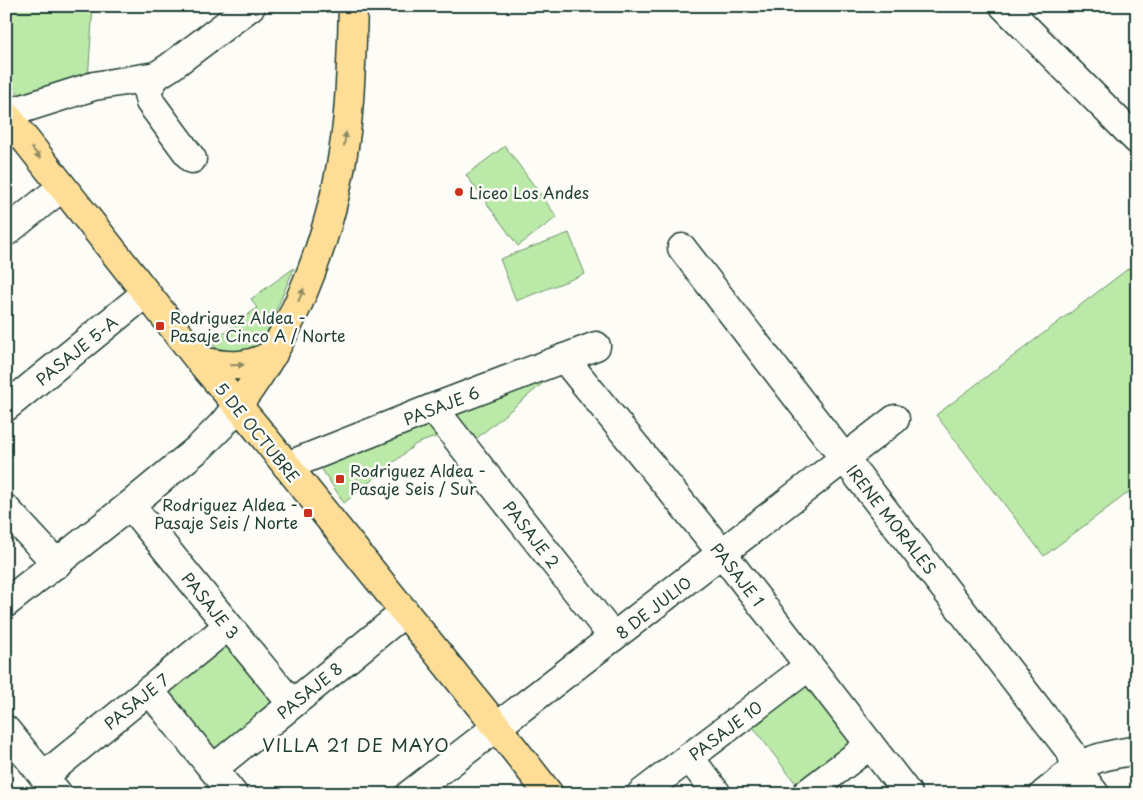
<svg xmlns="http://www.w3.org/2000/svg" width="1143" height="800" viewBox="0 0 1143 800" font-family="'Playpen Sans',sans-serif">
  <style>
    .green { fill: #bbe9a7; stroke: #6d936e }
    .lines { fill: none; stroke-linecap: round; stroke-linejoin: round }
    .minor-casing { stroke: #1f3d34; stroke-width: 31 }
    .major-casing { stroke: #1f3d34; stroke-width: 31 }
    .minor { stroke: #fdfcf7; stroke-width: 28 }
    .major { stroke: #fedd96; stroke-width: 28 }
    .oneway { fill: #8e8d65 }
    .poi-dot { fill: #c8321e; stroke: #fdfcf7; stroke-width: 2 }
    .labels { text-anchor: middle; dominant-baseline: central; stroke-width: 5; stroke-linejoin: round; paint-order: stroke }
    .poi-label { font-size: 16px; fill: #1f3d34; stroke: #fdfcf7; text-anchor: start }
    .street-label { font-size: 16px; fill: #1f3d34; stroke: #fdfcf7 }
    .neighbourhood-label { font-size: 18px; letter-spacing: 1px; fill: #1f3d34; stroke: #fdfcf7 }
  </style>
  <rect width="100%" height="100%" fill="#fdfcf7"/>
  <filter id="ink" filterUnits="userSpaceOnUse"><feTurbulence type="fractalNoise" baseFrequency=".02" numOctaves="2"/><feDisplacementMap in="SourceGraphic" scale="10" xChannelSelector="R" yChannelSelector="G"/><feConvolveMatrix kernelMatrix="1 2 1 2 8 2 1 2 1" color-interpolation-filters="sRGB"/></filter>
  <g filter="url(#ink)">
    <!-- green -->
    <g class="green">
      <path d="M6 6H93L88 80 25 103 6 77Z"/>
      <path d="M505 146 557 217 518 246 466 175Z"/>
      <path d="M569 233 585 274 516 301 500 259Z"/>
      <path d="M1137 262V486L1044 556 936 415Z"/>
      <path d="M294 268 268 330 259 346 248 353 221 354 211 342 257 308 251 299Z"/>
      <path d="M554 374 471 443 449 414Z"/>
      <path d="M427 421 438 436 416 444 344 503 317 462Z"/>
      <path d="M230 643 277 703 212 757 163 694Z"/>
      <path d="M802 681 860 740 800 789 752 726Z"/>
    </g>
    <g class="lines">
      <defs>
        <g id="minor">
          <path d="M1004 6 1137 140"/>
          <path d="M156 76 147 90 150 102 192 159"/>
          <path d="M6 114 94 86 156 76 170 67 251 6"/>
          <path d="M6 232 62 187"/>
          <path d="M682 248 1071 752 1076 769 1095 794"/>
          <path d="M564 358 722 553 908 794"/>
          <path d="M6 407 146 293"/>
          <path d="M433 408 613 637"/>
          <path d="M287 466 433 408 596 346"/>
          <path d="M130 505 292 704"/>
          <path d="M6 509 57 564"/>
          <path d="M6 603 130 505 200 447 222 425 238 405"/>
          <path d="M149 690 233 794"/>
          <path d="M6 730 58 794"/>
          <path d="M689 757 717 794"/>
          <path d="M213 769 405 612"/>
          <path d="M44 776 228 626"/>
          <path d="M410 794 895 419"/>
          <path d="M641 794 809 666"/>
          <path d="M806 794 870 745"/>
          <path d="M1044 794C1058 783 1072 769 1088 762 1103 755 1121 753 1137 750"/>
        </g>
        <g id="major">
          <path d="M6 115 199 360 255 426 497 727 549 794"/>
          <path d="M199 360C226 367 247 369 273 354"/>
          <path d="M238 405C299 326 336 223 347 124 351 85 352 46 353 6"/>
        </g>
      </defs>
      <!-- minor casing -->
      <use href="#minor" class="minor-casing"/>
      <!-- major casing -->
      <use href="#major" class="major-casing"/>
      <!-- minor -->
      <use href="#minor" class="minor"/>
      <!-- major -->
      <use href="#major" class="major"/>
    </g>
    <!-- one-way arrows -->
    <defs><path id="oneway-solid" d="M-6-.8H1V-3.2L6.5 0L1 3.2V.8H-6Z" transform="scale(1.25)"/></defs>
    <g class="oneway">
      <use href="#oneway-solid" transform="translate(345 139) rotate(-82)"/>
      <use href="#oneway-solid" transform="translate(36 153) rotate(52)"/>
      <use href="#oneway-solid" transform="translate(301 295) rotate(-67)"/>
      <use href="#oneway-solid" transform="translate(237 365) rotate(-1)"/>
    </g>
  </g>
  <!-- markers -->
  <g class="poi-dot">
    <circle cx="459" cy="192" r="5"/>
    <rect x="155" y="321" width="10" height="10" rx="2.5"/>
    <rect x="335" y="474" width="10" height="10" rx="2.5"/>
    <rect x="303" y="508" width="10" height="10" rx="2.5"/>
  </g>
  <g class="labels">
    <!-- poi labels -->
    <g class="poi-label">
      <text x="469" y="192">Liceo Los Andes</text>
      <text x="170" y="317">Rodriguez Aldea -<tspan x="170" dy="18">Pasaje Cinco A / Norte</tspan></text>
      <text x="350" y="470">Rodriguez Aldea -<tspan x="350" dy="18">Pasaje Seis / Sur</tspan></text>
      <text x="298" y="504" text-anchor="end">Rodriguez Aldea -<tspan x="298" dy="18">Pasaje Seis / Norte</tspan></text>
    </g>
    <!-- street labels -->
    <g class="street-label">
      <text transform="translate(76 350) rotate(-39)">PASAJE 5-A</text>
      <text transform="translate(441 405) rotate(-21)">PASAJE 6</text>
      <text transform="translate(258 432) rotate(51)">5 DE OCTUBRE</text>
      <text transform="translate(892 519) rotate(52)">IRENE MORALES</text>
      <text transform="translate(532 534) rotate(52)">PASAJE 2</text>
      <text transform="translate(738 574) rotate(52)">PASAJE 1</text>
      <text transform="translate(211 605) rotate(51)">PASAJE 3</text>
      <text transform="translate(653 607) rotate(-38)">8 DE JULIO</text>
      <text transform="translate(309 690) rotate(-39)">PASAJE 8</text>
      <text transform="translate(136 701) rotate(-39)">PASAJE 7</text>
      <text transform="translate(725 730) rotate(-37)">PASAJE 10</text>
    </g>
    <!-- neighbourhood labels -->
    <g class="neighbourhood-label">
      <text x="356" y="744">VILLA 21 DE MAYO</text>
    </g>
  </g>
  <!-- margin -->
  <rect width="1143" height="800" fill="none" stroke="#fdfcf7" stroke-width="25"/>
  <rect x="12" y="12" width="1118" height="775" fill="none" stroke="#1f3d34" stroke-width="2" filter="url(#ink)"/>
</svg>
